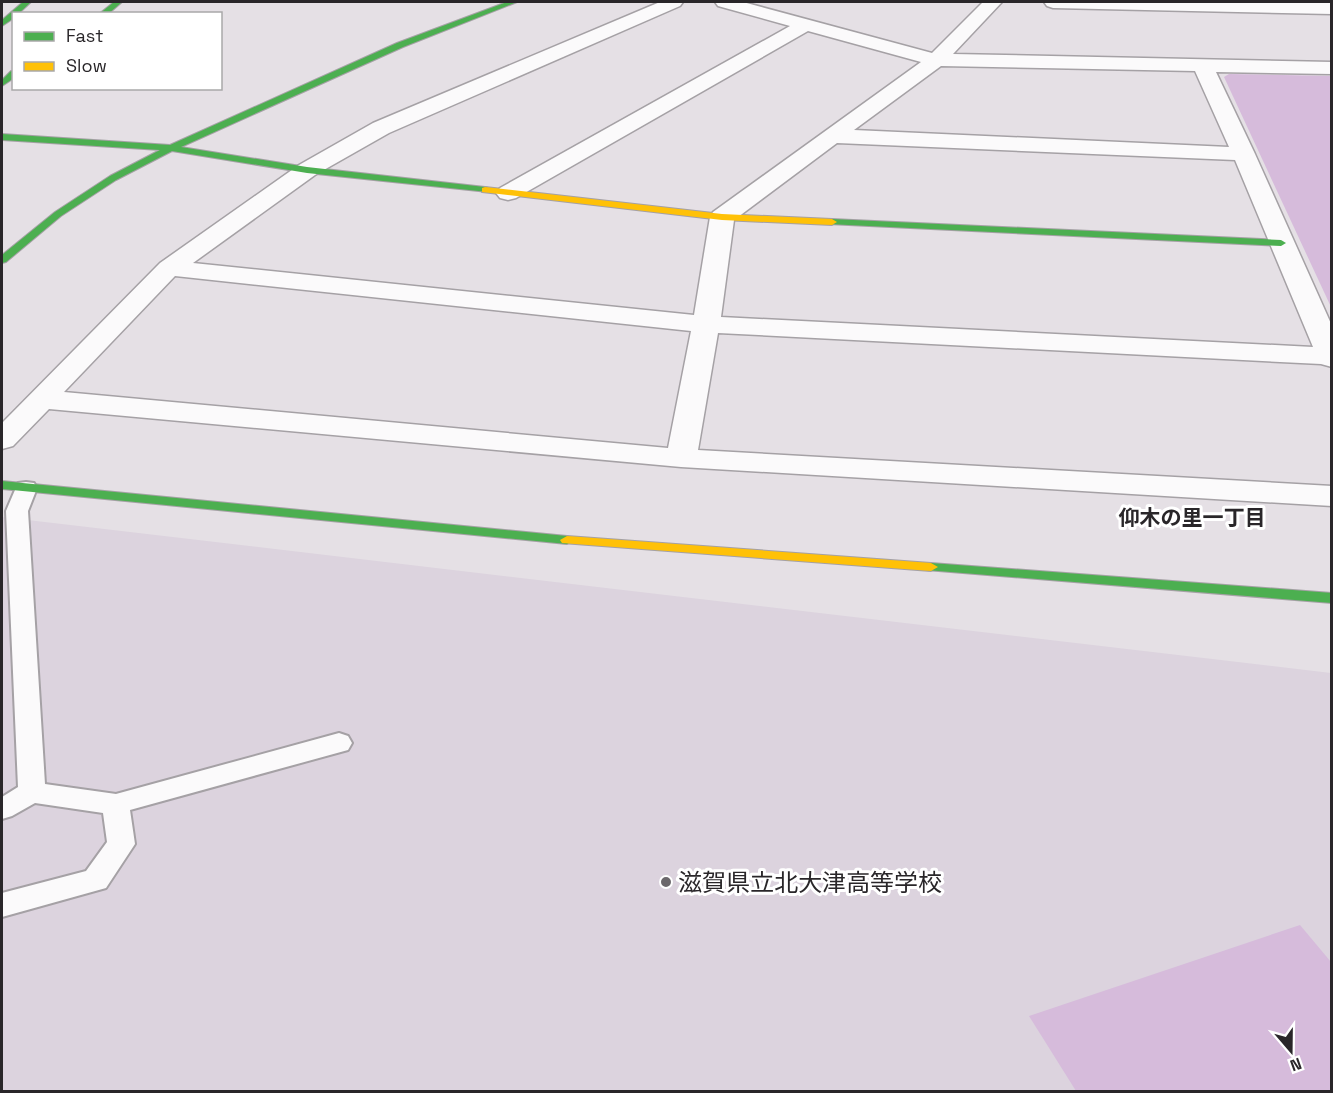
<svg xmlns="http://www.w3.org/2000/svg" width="1333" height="1093" viewBox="0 0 1333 1093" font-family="'Space Grotesk','Noto Sans JP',sans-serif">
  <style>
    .built { fill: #dcd3de }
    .green { fill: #d6bbdb }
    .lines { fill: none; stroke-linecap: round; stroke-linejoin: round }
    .lane-casing { stroke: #a5a1a5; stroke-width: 4 }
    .street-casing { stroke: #a5a1a5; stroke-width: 3 }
    .fast-casing { stroke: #a5a1a5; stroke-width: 2 }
    .slow-casing { stroke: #a5a1a5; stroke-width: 2 }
    .lane { fill: #fbfafb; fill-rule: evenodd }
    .street { fill: #fbfafb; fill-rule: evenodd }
    .fast { fill: #4caf50; fill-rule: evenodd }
    .slow { fill: #ffc107; fill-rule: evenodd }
    .poi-dot { fill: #6b676b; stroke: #fff; stroke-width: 2 }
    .labels { text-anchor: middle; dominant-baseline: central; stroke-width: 6; stroke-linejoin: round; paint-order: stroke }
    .neighbourhood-label { font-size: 21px; font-weight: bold; fill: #292629; stroke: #fff }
    .near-poi-label { font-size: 24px; fill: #292629; stroke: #fff; text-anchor: start }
  </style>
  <rect width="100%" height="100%" fill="#e5e0e5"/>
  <!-- built -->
  <path class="built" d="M2 517 1331 673V1091L2 1092Z"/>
  <!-- green -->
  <g class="green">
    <path d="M1229 74 1331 76V307L1224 77Z"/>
    <path d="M1300 925 1331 962V1091H1076L1029 1016Z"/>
  </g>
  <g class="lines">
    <defs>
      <path id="lane" d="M26 482 34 483 37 488 28 511 45 784 116 794 339 733 348 736 352 743 348 750 130 810 135 844 106 888 2 917V893L86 871 107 842 103 813 35 803 12 816 2 819V797L18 787 6 511 18 483Z"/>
      <g id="street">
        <path d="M660 2H683L680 6 389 133 315 175 193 263 694 315 710 217 713 212 921 62 808 31 516 198 508 200 500 198 496 193 500 188 790 26 718 6 715 2H743L932 53 983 2H1002L953 54 1332 62V74L1216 72 1255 154 1332 326V367L1321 364 718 333 698 450 1332 486V506L681 467 49 409 13 446 2 449V423L160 263 299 165 373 123ZM941 66 1195 71 1229 147 854 130ZM837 143 1235 160 1313 347 721 317 734 220ZM175 276 691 331 668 448 64 392Z"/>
        <path d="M1044 2H1332V14L1053 8 1047 6Z"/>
      </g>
      <g id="fast">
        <path d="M23 2H31L18 14H14V18L2 26V20Z"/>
        <path d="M114 2H122L108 14H99Z"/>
        <path d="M507 2H517L403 47 181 147 307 167 485 187 488 188V192L307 173 172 151 116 180 61 216 6 262 2 263V255L55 212 110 176 160 150 2 140V134L170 145 397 43Z"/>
        <path d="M11 71H14V78L2 86V80Z"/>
        <path d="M832 219 1281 240 1286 243 1281 246 828 224V220Z"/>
        <path d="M2 481 567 536 574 540 567 544 2 489Z"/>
        <path d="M931 563 1332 593V603L926 570 924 567Z"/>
      </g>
      <g id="slow">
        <path d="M485 187 722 214 832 219 837 222 832 225 722 220 482 192V188Z"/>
        <path d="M567 536 931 563 938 567 931 571 562 543 560 540Z"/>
      </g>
    </defs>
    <!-- lane casing -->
    <use href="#lane" class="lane-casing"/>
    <!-- street casing -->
    <use href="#street" class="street-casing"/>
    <!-- fast casing -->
    <use href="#fast" class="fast-casing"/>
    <!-- slow casing -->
    <use href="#slow" class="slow-casing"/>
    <!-- lane -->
    <use href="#lane" class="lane"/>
    <!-- street -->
    <use href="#street" class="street"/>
    <!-- fast -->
    <use href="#fast" class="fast"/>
    <!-- slow -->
    <use href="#slow" class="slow"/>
  </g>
  <!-- markers -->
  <circle class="poi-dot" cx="666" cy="882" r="6"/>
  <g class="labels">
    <!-- neighbourhood labels -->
    <g class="neighbourhood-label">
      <text x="1192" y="517">仰木の里一丁目</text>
    </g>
    <!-- near-poi labels -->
    <g class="near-poi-label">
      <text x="678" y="882">滋賀県立北大津高等学校</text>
    </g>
  </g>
  <!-- border -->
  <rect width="1333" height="1093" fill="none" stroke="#292629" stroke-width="6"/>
  <!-- legend -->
  <rect x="12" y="12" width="210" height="78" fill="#ffffff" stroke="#a9a8a9" stroke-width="1.5"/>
  <rect x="24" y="32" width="30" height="9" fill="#4caf50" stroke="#a9a8a9" stroke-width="1.5"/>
  <text x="66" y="42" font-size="18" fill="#292629">Fast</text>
  <rect x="24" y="62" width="30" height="9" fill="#ffc107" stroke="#a9a8a9" stroke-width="1.5"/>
  <text x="66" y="72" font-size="18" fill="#292629">Slow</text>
  <!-- north arrow -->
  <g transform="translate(1291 1051) rotate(160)" stroke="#ffffff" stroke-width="4.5" paint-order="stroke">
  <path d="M0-4.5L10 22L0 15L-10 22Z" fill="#292629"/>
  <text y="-9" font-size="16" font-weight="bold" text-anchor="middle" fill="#292629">N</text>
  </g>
</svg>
